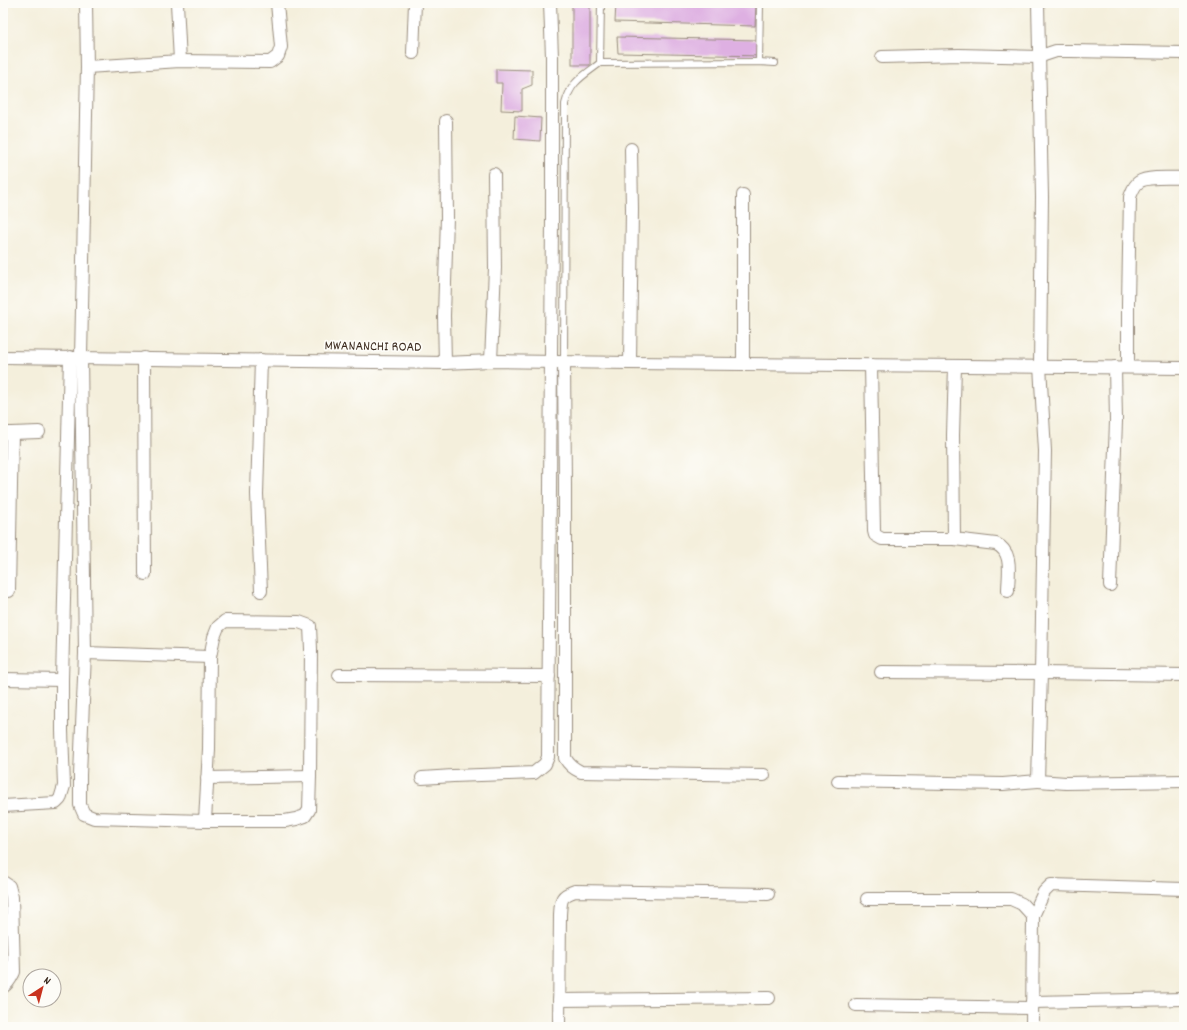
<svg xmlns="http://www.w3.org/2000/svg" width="1187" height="1030" viewBox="0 0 1187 1030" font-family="Dekko,sans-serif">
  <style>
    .building { fill: #deb0e2 }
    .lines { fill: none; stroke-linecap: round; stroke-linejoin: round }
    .service-casing { stroke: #988c7d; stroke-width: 8 }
    .minor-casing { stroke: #988c7d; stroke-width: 14 }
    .service { stroke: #fff; stroke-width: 6 }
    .minor { stroke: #fff; stroke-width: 12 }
    .labels { text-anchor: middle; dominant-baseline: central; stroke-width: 3.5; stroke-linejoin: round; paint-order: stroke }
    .street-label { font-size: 14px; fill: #3b2a1e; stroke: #fdfcf7 }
  </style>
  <rect width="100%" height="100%" fill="#fdfcf7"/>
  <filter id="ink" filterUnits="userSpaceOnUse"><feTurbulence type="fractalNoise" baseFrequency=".025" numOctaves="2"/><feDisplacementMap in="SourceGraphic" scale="8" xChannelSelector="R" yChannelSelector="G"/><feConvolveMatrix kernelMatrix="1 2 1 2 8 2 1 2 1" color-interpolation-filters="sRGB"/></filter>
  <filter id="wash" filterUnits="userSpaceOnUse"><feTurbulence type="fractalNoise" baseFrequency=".012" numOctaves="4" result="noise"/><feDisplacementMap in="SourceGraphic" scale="16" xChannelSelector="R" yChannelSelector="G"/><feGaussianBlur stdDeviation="0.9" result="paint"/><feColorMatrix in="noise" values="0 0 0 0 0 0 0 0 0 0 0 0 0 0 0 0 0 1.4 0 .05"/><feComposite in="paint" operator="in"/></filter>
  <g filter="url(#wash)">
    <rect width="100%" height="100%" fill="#f4efdc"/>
    <g id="blocks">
      <!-- building -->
      <g class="building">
        <rect x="572" y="3" width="18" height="62"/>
        <path d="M616 3 756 6 755 26 615 22Z"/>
        <path d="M617 37 759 40 762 56 618 53Z"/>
        <path d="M496 69 532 70V85L522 89V111L501 110 502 83H496Z"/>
        <path d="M515 116 541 118 540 141 514 139Z"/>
      </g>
    </g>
  </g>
  <g filter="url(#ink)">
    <use href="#blocks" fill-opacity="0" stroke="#988c7d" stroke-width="1"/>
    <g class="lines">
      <defs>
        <g id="service">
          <path d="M759 62 760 3"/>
          <path d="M600 63 759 62 775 63"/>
          <path d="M564 362 565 104C571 81 582 77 600 63L601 3"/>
        </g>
        <g id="minor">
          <path d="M86 3 87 67 81 357 85 653 80 775V805L84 814 94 818 205 821H285L296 819 305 816 309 810 310 776 311 649 310 626 299 622 225 621 218 627 214 637 210 657 209 749 205 821"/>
          <path d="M177 3 180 61"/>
          <path d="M1038 3 1042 197 1040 366 1045 451 1041 673 1038 781 1066 783 1184 781"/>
          <path d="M413 53 415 3"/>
          <path d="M882 57 959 55 1038 57 1056 51H1071L1184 53"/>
          <path d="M87 67 180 61 270 62 278 56 281 47 277 3"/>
          <path d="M743 195V364"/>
          <path d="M3 357 445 363 491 361 630 363 1184 368"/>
          <path d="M144 358 145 574"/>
          <path d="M491 361 495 268 494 174"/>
          <path d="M564 362 565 486V758C569 765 573 768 581 772L764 775"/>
          <path d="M445 363 444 316 447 217 446 121"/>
          <path d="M630 363 632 209 631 149"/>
          <path d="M871 365 874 531 875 535 882 539H954L996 544C1014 552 1008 575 1008 591"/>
          <path d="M1128 367V303L1130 197C1132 192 1134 185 1139 182 1147 176 1173 178 1184 178"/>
          <path d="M3 433H12L9 591"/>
          <path d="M12 433 39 432"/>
          <path d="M954 539 953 435 955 366"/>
          <path d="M1110 585 1116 421 1115 367"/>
          <path d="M261 591 257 494 261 360"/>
          <path d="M85 653 210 657"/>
          <path d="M881 672 1041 673 1184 675"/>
          <path d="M339 675 549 676"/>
          <path d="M3 679 62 680"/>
          <path d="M207 778 310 776"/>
          <path d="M422 778 453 776 534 773 545 764 548 757 552 221V57L550 3"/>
          <path d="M838 781 1003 784 1038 781"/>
          <path d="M3 806 56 803 60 799 64 786 62 731V680L70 357"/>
          <path d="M3 882 9 886 12 897 14 972C11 978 9 983 3 987"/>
          <path d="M867 899H1011L1022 904 1033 916 1032 1027"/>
          <path d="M1033 916 1044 892 1051 885 1184 889"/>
          <path d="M559 1000 769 998"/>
          <path d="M1032 1002 1184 999"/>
          <path d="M856 1005 1032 1008"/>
          <path d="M559 1027 560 915C561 900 560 896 575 891L768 894"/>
        </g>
      </defs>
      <!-- service casing -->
      <use href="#service" class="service-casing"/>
      <!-- minor casing -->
      <use href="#minor" class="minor-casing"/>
      <!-- service -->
      <use href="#service" class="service"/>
      <!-- minor -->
      <use href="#minor" class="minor"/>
    </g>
  </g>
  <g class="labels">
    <!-- street labels -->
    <g class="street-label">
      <text transform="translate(373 347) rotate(1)">MWANANCHI ROAD</text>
    </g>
  </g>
  <!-- margin -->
  <rect width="1187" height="1030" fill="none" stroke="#fdfcf7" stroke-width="16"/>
  <!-- north arrow -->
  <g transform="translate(42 988) rotate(36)"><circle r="19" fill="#fdfcf7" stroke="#afa8a0"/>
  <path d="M0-3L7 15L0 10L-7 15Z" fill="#c8321e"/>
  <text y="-6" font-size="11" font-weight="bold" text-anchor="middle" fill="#3b2a1e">N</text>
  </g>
</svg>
